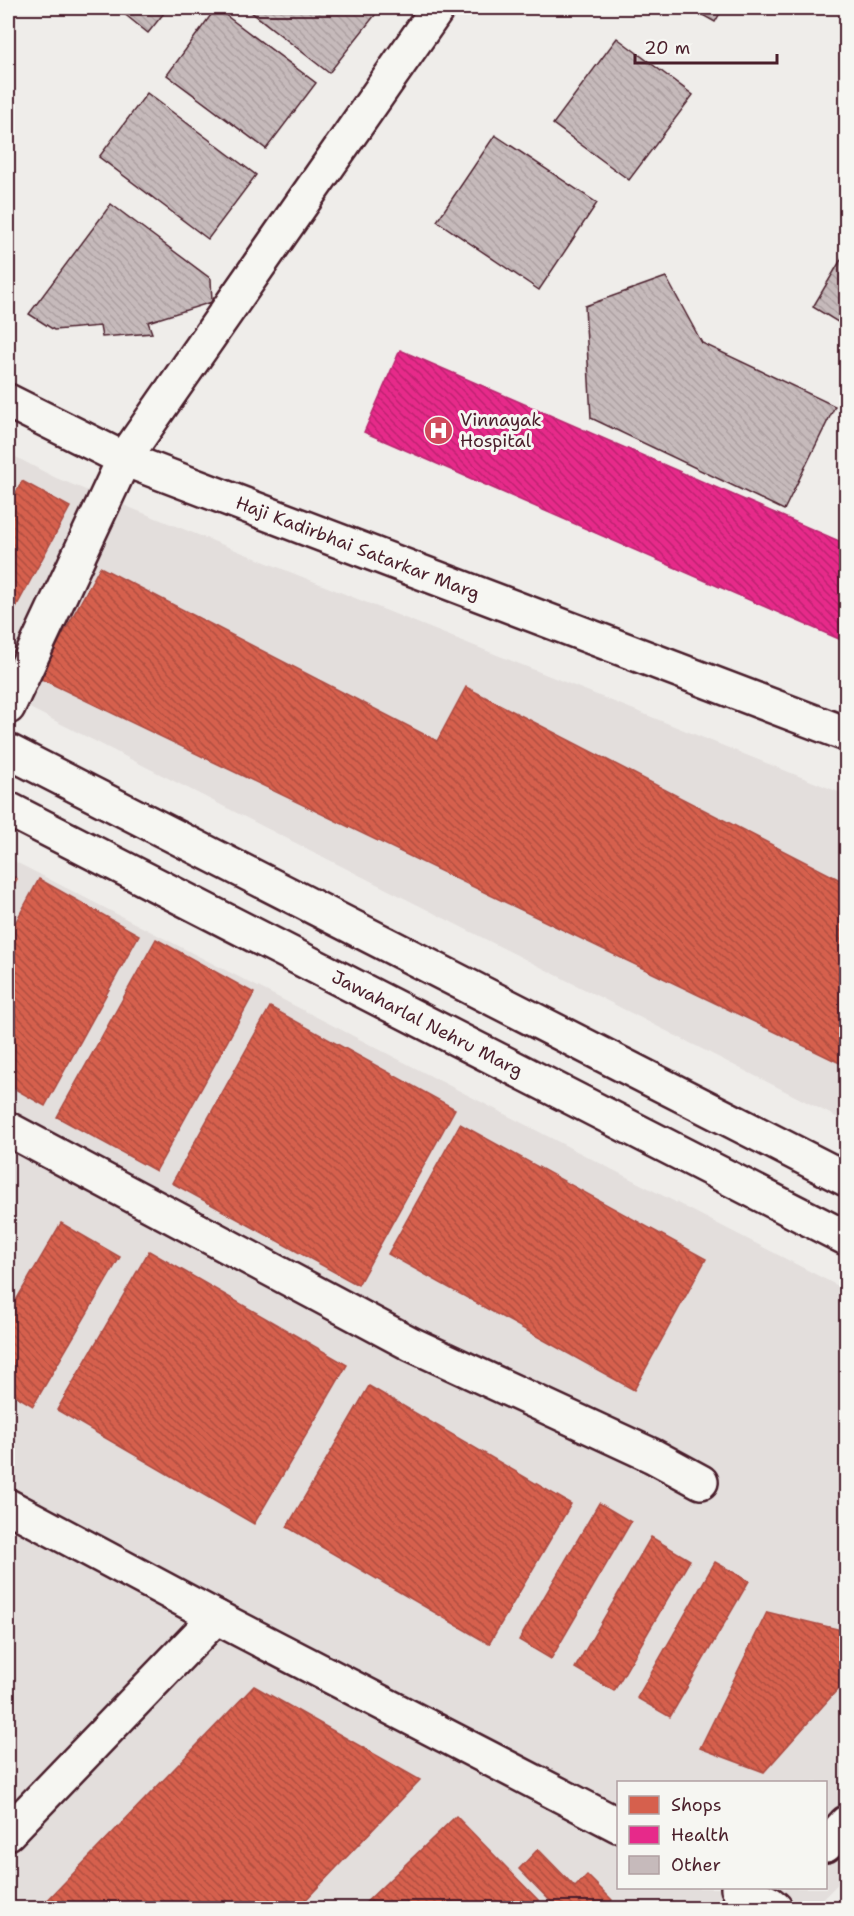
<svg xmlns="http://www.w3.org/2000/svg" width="854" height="1916" viewBox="0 0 854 1916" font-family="'Shantell Sans',sans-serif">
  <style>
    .built { fill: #e3dedc; fill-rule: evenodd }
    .shops { fill: url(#shops-back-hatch); stroke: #ac4c43; stroke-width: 1.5 }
    .health { fill: url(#health-back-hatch); stroke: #b8266e; stroke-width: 1.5 }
    .building { fill: url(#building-back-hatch); stroke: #4a1f2b; stroke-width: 1.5 }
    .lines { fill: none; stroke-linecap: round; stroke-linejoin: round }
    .minor-casing { stroke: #4a1f2b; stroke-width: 38 }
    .major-casing { stroke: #4a1f2b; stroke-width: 38 }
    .minor { stroke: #f6f6f2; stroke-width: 33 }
    .major { stroke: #f6f6f2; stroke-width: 33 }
    .labels { text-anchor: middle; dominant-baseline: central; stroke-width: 6; stroke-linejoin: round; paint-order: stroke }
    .poi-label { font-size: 18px; fill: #4a1f2b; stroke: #f6f6f2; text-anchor: start }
    .street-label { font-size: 18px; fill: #4a1f2b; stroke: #f6f6f2 }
  </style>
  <defs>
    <pattern id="shops-back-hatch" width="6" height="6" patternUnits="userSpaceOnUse" patternTransform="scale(1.5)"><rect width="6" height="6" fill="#d6604d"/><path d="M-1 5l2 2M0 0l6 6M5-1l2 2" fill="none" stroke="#b04f40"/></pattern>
    <pattern id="health-back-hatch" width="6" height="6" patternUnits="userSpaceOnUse" patternTransform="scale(1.5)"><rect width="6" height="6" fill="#e7298a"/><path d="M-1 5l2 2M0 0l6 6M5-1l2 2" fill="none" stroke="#bd2371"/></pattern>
    <pattern id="building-back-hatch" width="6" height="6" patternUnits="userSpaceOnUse" patternTransform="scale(1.5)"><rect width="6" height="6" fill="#c6babb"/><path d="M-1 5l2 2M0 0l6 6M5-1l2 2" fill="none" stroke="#ac9fa1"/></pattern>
  </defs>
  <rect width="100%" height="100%" fill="#efedea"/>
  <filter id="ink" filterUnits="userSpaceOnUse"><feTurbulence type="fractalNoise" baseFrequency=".0167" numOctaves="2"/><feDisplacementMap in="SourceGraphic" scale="12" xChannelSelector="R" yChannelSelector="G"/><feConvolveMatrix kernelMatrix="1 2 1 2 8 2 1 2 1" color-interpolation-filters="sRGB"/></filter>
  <g filter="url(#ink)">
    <!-- built -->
    <g class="built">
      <path d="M8 453 56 478 846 795V1122L8 697Z"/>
      <path d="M8 858 846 1290V1875L823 1899 832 1908H8ZM618 1782H826V1888H618Z"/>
    </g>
    <!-- shops -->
    <g class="shops">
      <path d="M22 481 70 507 8 622V508Z"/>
      <path d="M100 567 437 741 466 687 846 883V1066L39 678Z"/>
      <path d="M8 873 17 879 8 895Z"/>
      <path d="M39 879 139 935 45 1106 8 1085V936Z"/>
      <path d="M156 939 254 993 156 1171 57 1117Z"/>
      <path d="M270 1007 455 1109 358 1285 172 1183Z"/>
      <path d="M460 1124 706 1259 634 1390 388 1254Z"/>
      <path d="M61 1223 120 1257 33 1406 8 1391V1314Z"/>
      <path d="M149 1251 347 1365 254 1524 57 1410Z"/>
      <path d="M369 1386 571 1504 489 1644 287 1527Z"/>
      <path d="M599 1503 631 1522 551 1659 519 1640Z"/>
      <path d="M651 1537 690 1560 614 1691 575 1668Z"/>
      <path d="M715 1562 749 1581 670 1717 637 1698Z"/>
      <path d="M767 1612 846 1631V1680L764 1772 700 1748Z"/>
      <path d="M254 1686 420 1780 298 1908H40Z"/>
      <path d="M456 1816 546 1908H360Z"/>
      <path d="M538 1849 575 1887 587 1875 612 1900 603 1908H557L519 1869Z"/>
    </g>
    <!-- health -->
    <path class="health" d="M400 350 846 544V642L364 432Z"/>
    <!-- building -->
    <g class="building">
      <path d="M117 8H168L148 33Z"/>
      <path d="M216 8 316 83 266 149 167 75Z"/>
      <path d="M246 8H376L379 10 329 73Z"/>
      <path d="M690 8H723L715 22Z"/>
      <path d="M617 38 693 95 629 180 553 124Z"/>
      <path d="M147 93 256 175 208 239 99 157Z"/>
      <path d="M495 135 597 203 539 290 437 221Z"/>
      <path d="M111 204 211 279 212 302 148 322 152 333 102 337 100 326 54 330 29 314Z"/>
      <path d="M846 251V327L813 307Z"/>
      <path d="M666 277 702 343 835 406 784 510 591 418 585 306Z"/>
    </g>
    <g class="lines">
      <defs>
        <g id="minor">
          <path d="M8 401 124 459 438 8"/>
          <path id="s1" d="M8 707 124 459 846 734"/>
          <path d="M8 1129 411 1344 653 1456 701 1482"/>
          <path d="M8 1506 216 1617 618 1825"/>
          <path d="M8 1833 216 1617"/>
          <path d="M826 1845 846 1823"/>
          <path d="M738 1888 769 1903 775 1908"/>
        </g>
        <g id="major">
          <path d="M8 751 846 1179"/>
          <path id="s2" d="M8 809 846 1238"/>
        </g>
      </defs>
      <!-- minor casing -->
      <use href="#minor" class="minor-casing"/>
      <!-- major casing -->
      <use href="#major" class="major-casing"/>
      <!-- minor -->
      <use href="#minor" class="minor"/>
      <!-- major -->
      <use href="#major" class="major"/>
    </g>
  </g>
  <!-- icons -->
  <defs>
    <symbol id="hospital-disc" viewBox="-11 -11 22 22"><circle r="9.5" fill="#d1495b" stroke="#f6f6f2"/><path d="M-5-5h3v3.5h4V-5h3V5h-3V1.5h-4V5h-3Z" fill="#fff"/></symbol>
  </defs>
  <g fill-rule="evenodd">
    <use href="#hospital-disc" x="422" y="414" width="33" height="33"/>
  </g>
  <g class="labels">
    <!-- poi labels -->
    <g class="poi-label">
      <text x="460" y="420">Vinnayak<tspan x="460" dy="21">Hospital</tspan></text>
    </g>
    <!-- street labels -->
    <g class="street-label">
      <text stroke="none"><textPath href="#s1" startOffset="524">Haji Kadirbhai Satarkar Marg</textPath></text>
      <text stroke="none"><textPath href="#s2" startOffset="471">Jawaharlal Nehru Marg</textPath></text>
    </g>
  </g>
  <!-- margin -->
  <rect width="854" height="1916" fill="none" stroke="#f6f6f2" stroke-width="30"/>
  <rect x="15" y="15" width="824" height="1886" fill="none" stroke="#4a1f2b" stroke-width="2" filter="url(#ink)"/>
  <!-- legend -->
  <rect x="617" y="1781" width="210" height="108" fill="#f6f6f2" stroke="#b1a0a2" stroke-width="1.5"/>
  <rect x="629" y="1796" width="30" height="18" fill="#d6604d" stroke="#b1a0a2" stroke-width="1.5"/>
  <text x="671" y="1811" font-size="18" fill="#4a1f2b">Shops</text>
  <rect x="629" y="1826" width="30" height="18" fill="#e7298a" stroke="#b1a0a2" stroke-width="1.5"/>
  <text x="671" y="1841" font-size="18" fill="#4a1f2b">Health</text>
  <rect x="629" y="1856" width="30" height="18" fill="#c6babb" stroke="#b1a0a2" stroke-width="1.5"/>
  <text x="671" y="1871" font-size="18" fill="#4a1f2b">Other</text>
  <!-- scale -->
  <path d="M635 54v9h142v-9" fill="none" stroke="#4a1f2b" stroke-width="3"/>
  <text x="644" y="54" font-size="18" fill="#4a1f2b" stroke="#f6f6f2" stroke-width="4.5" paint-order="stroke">20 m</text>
</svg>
